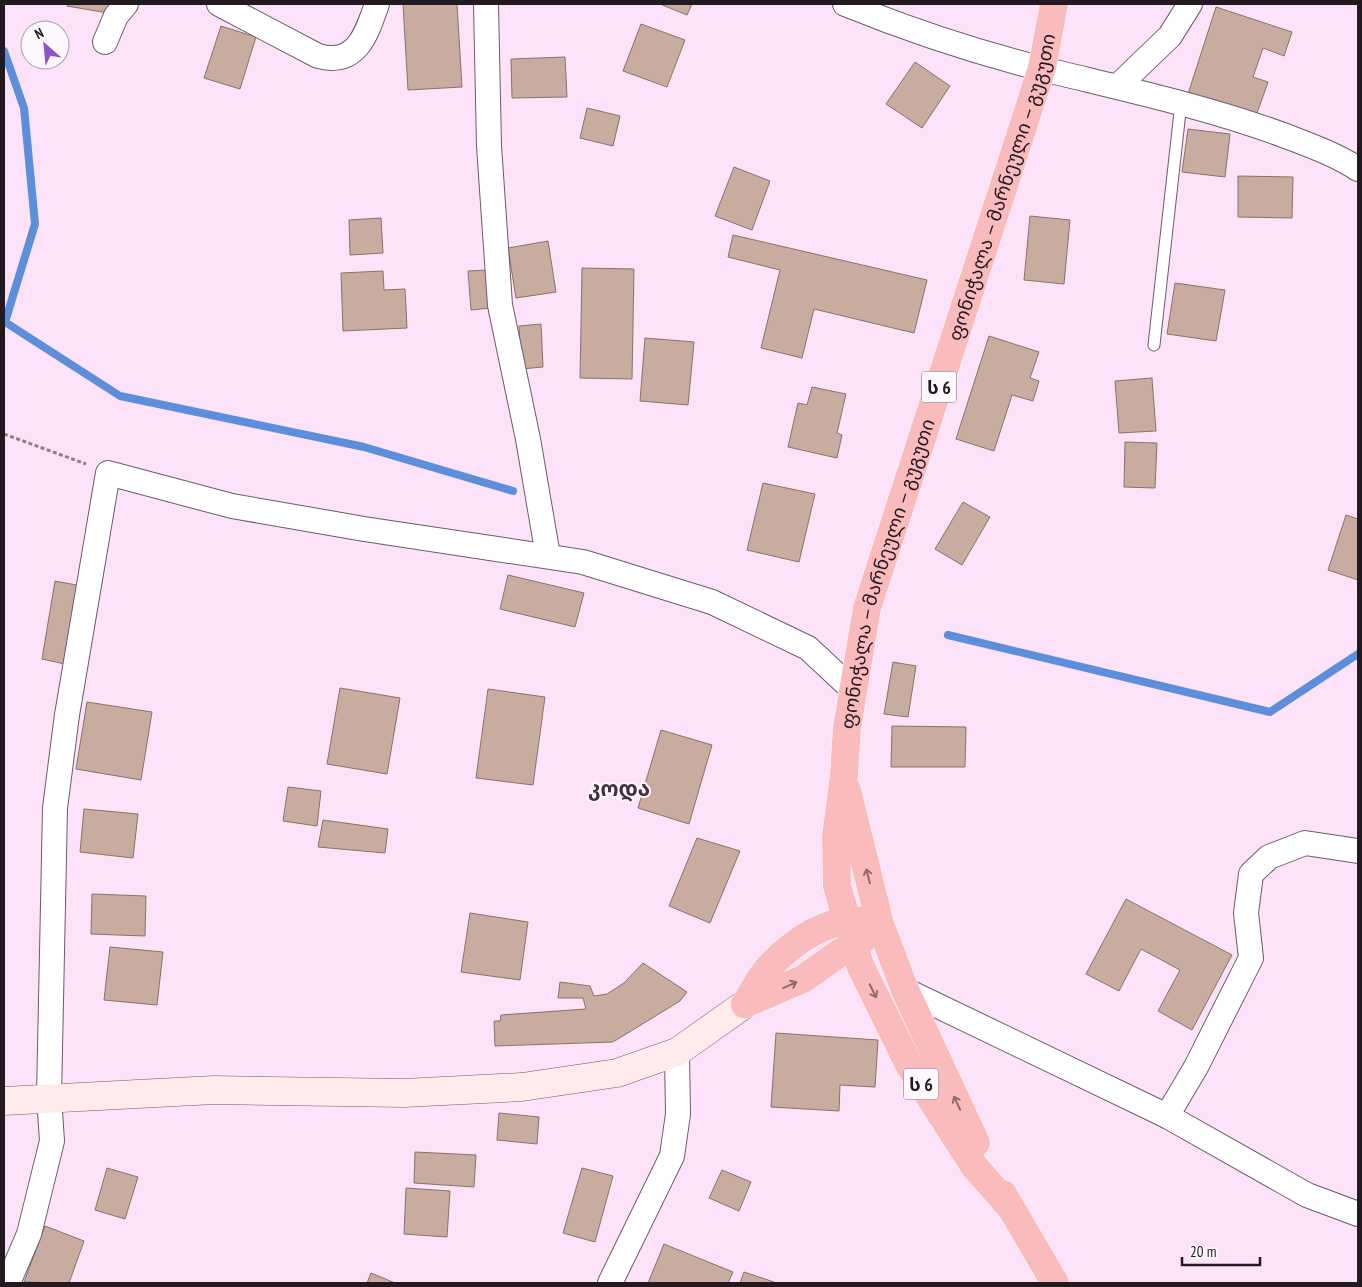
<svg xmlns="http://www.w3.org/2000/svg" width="1362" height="1287" viewBox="0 0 1362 1287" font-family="'PT Sans Narrow','Noto Sans Georgian',sans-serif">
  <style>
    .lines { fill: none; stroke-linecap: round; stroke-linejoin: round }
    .stream { stroke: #5c8eda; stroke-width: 8 }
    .building { fill: #c9aca0; stroke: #8c7165 }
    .lane-casing { stroke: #6e5a6c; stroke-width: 13 }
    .street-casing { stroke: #6e5a6c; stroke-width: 26 }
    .secondary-casing { stroke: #6e5a6c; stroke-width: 29 }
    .highway-casing { stroke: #fff; stroke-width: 29 }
    .path { stroke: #8f7e8d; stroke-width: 3; stroke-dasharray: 4 2.5; stroke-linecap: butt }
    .lane { stroke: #fff; stroke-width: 11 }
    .street { stroke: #fff; stroke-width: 24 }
    .secondary { stroke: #feebeb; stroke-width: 28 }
    .highway { stroke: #fabbbd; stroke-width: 28 }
    .oneway { stroke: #8e6a6f }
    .labels { text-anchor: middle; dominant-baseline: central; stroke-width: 4; stroke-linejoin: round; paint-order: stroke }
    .shield { fill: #fdf8fc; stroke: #645c63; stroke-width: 1 }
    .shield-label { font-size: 18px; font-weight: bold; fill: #221921 }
    .street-label { font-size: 19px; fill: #221921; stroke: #fdf8fc }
    .quarter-label { font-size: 21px; font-weight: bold; fill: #433041; stroke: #fdf8fc }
  </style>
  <rect width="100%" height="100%" fill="#fce3f9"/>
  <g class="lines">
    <!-- stream -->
    <g class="stream">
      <path d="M4 51 24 108 35 224 5 322 120 396 364 447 513 491"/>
      <path d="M948 635 1270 712 1358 654"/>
    </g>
  </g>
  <!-- building -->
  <g class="building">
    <path d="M68 4H115L114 14 67 6Z"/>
    <path d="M403 4H457L462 87 408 90Z"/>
    <path d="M660 4H692L687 15Z"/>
    <path d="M1216 7 1292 32 1284 56 1263 48 1253 77 1268 82 1256 116 1188 94Z"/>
    <path d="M641 24 685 40 667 87 623 71Z"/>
    <path d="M221 26 256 37 240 89 204 78Z"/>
    <path d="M565 57 567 97 512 98 511 59Z"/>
    <path d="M915 62 950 86 922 128 886 104Z"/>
    <path d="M587 108 620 116 613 146 580 138Z"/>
    <path d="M1188 129 1230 134 1225 177 1182 172Z"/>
    <path d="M734 167 770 181 752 230 715 216Z"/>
    <path d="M1238 176 1293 177 1292 218 1238 217Z"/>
    <path d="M1030 216 1070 220 1064 284 1024 280Z"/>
    <path d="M381 218 383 253 350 255 349 220Z"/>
    <path d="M733 235 927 280 914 333 814 309 802 358 761 348 780 270 728 257Z"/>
    <path d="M548 241 556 292 516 298 508 248Z"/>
    <path d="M582 268 634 269 632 379 580 378Z"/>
    <path d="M487 270 491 308 471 310 468 271Z"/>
    <path d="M383 271 384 290 405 289 407 328 343 331 341 273Z"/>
    <path d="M1175 283 1225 290 1216 341 1167 334Z"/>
    <path d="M541 324 543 367 521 369 519 326Z"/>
    <path d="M989 336 1039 352 1030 378 1039 381 1033 401 1012 395 994 451 956 439Z"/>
    <path d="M645 338 694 342 688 405 640 401Z"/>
    <path d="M1152 378 1156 431 1119 433 1115 381Z"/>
    <path d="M812 387 846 394 837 433 842 435 837 458 788 447 798 403 807 405Z"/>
    <path d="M1125 442 1157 443 1155 488 1124 487Z"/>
    <path d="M763 483 815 494 799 562 747 550Z"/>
    <path d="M963 502 990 517 962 565 935 549Z"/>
    <path d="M1346 515 1358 519V580L1328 570Z"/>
    <path d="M508 575 584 593 575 627 500 609Z"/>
    <path d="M55 581 82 586 69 665 42 659Z"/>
    <path d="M893 662 916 666 908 717 884 714Z"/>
    <path d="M340 688 400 698 387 774 327 764Z"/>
    <path d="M488 689 545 697 533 785 476 778Z"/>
    <path d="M87 702 152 712 141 780 76 769Z"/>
    <path d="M892 726 966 727 965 767H891Z"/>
    <path d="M661 730 712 745 689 824 638 808Z"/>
    <path d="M288 787 321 791 317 826 283 821Z"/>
    <path d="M84 809 138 814 133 858 80 852Z"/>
    <path d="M323 820 388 829 385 853 318 847Z"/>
    <path d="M697 838 740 851 710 923 669 906Z"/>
    <path d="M92 894 146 896 145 936 91 934Z"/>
    <path d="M1126 899 1232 955 1192 1030 1158 1011 1180 970 1141 949 1119 991 1086 974Z"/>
    <path d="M470 913 528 922 520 980 461 972Z"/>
    <path d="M110 947 163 952 157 1005 104 1000Z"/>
    <path d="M643 963 687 992 680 1001 613 1042 495 1046 494 1021H500L501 1015 586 1009 583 998H558L560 982 590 986 594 996 607 994 624 983Z"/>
    <path d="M776 1033 878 1040 875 1087 840 1085 839 1111 771 1107Z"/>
    <path d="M499 1113 539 1117 537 1144 497 1140Z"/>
    <path d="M415 1152 476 1155 474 1187 414 1183Z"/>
    <path d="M107 1168 138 1177 125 1219 95 1210Z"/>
    <path d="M582 1168 613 1176 595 1242 563 1233Z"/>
    <path d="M722 1170 751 1182 739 1211 709 1198Z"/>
    <path d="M406 1188 450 1191 447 1237 404 1234Z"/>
    <path d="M45 1226 84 1241 69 1283 24 1282Z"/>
    <path d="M664 1244 733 1272 728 1283H648Z"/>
    <path d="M744 1272 777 1283H740Z"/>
    <path d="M371 1273 395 1283H367Z"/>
  </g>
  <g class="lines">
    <defs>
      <path id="lane" d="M1154 345 1181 103"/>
      <g id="street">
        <path d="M219 4 318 56C357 66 366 35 377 4"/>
        <path d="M486 4 489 146 500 305 528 439 548 556"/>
        <path d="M845 4C909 30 975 52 1043 69 1124 89 1204 106 1283 135 1309 145 1335 154 1358 169"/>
        <path d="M105 42 116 16 126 4"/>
        <path d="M1119 85 1170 36 1190 4"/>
        <path d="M905 990 1167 1116 1307 1195 1358 1214"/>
        <path d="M1167 1116 1196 1067 1251 958 1246 913 1251 874 1269 857 1305 843 1358 851"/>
        <path d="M8 1283 29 1234 52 1141 49 1097 55 808 67 715 108 473 232 506 364 529 583 562 712 602 808 648 853 690"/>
        <path d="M610 1283 672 1156 678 1114 677 1052"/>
      </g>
      <path id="secondary" d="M4 1101 214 1090 404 1093 522 1087 617 1073 677 1052 745 1004"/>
      <g id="highway">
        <path d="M847 790 880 924 905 990 976 1143"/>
        <path d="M745 1004C753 992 760 976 770 966 794 941 828 917 864 921"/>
        <path d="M745 1004 803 979 841 952 855 946 868 935"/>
        <path d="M1003 1194 1055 1283"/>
        <path id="s1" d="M1011 1208 974 1166 909 1065 860 965 837 886 836 837 844 775 847 728 867 608 1042 68 1054 4"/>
      </g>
    </defs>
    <!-- lane casing -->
    <use href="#lane" class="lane-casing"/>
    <!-- street casing -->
    <use href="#street" class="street-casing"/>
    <!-- secondary casing -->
    <use href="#secondary" class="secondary-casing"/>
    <!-- highway casing -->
    <use href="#highway" class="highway-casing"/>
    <!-- path -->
    <path class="path" d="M4 434 86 464"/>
    <!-- lane -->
    <use href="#lane" class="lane"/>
    <!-- street -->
    <use href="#street" class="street"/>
    <!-- secondary -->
    <use href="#secondary" class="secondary"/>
    <!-- highway -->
    <use href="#highway" class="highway"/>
  </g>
  <!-- one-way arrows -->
  <defs><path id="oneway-shaft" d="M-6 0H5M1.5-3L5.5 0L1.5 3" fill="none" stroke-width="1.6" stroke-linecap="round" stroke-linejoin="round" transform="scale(1.25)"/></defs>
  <g class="oneway">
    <use href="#oneway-shaft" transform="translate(868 876) rotate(-104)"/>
    <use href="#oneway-shaft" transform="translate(790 985) rotate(-24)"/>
    <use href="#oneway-shaft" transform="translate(873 991) rotate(64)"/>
    <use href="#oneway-shaft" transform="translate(957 1103) rotate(-115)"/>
  </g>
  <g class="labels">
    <!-- shield labels -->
    <g class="shield">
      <rect x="921.5" y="371.5" width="35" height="31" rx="4"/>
      <rect x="903.5" y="1068.5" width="35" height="31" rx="4"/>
    </g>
    <g class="shield-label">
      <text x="939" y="387">ს 6</text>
      <text x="921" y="1084">ს 6</text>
    </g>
    <!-- street labels -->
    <g class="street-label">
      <text stroke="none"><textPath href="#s1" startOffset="1092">ფონიჭალა — მარნეული — გუგუთი</textPath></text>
      <text stroke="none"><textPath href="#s1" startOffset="688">ფონიჭალა — მარნეული — გუგუთი</textPath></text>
    </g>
    <!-- quarter labels -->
    <g class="quarter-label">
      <text x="619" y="788">კოდა</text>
    </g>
  </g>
  <!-- border -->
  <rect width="1362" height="1287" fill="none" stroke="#221921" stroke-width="10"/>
  <!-- north arrow -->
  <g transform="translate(45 45) rotate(333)"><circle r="24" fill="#fdf8fc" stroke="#a59fa4"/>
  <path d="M0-4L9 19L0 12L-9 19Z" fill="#9251c7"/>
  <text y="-8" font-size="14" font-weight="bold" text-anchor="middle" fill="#221921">N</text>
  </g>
  <!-- scale -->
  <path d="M1182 1257v8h78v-8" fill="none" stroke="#221921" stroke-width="2.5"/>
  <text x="1190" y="1257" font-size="15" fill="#221921" stroke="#fdf8fc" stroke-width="4" paint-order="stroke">20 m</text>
</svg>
